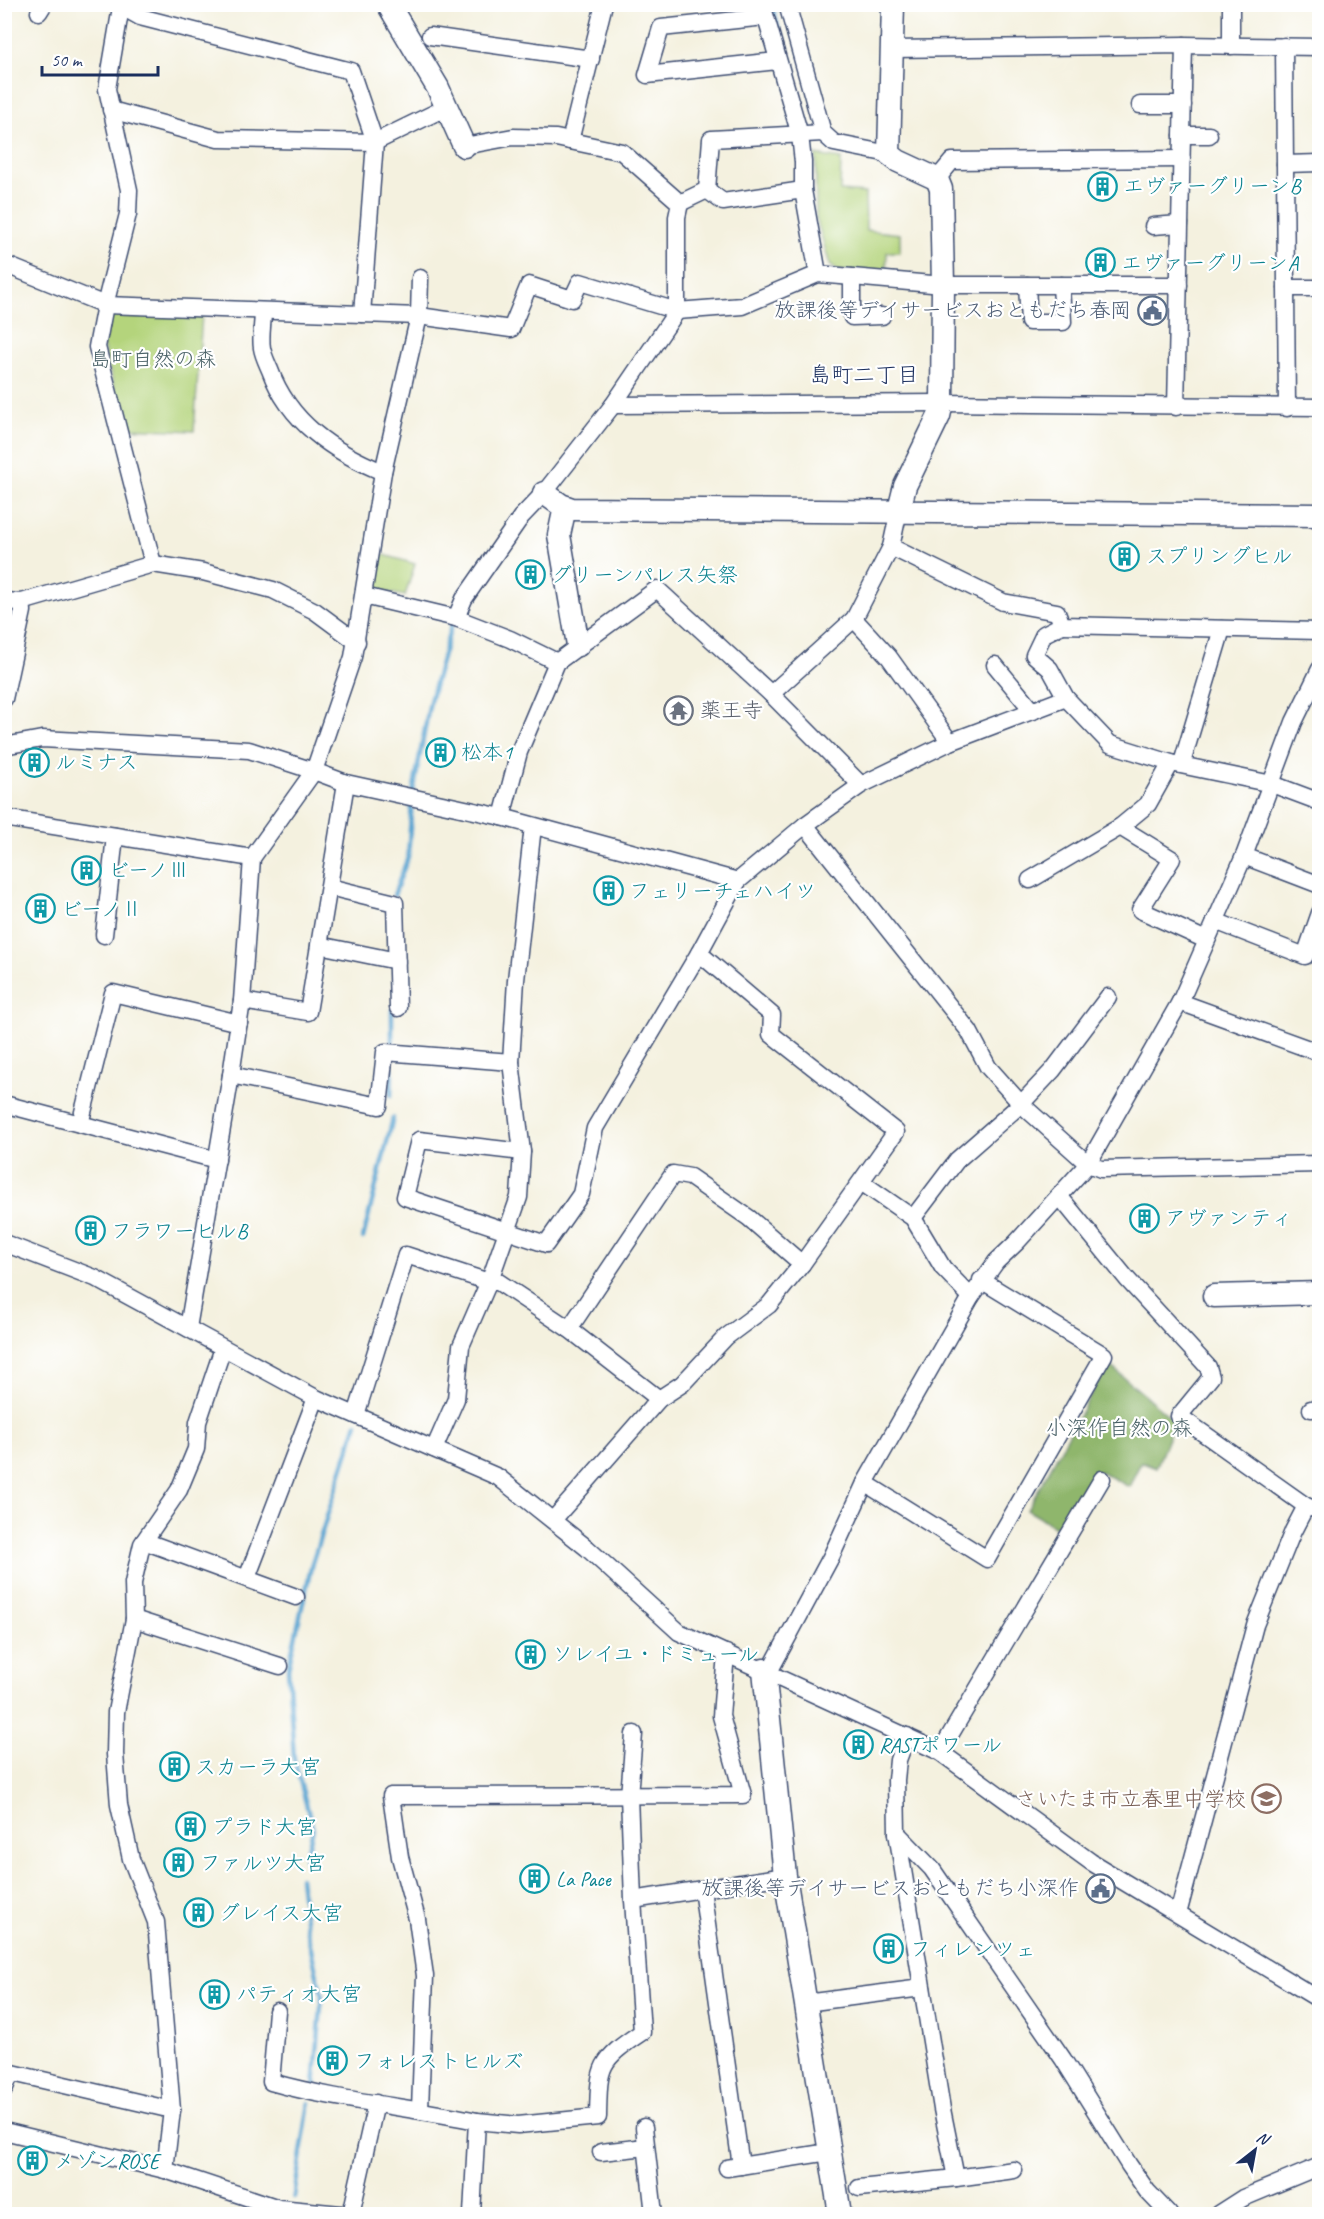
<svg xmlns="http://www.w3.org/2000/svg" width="1324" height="2219" viewBox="0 0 1324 2219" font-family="Caveat,'Klee One',sans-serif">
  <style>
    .green { fill: #b4d47c; stroke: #68826d; stroke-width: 1.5 }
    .forest { fill: #8fb66c; stroke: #557265; stroke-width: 1.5 }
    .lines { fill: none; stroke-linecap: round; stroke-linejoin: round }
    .stream { stroke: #59a4d1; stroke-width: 4.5 }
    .street-casing { stroke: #3c4c71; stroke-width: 19 }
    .secondary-casing { stroke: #3c4c71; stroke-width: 25 }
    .street { stroke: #fff; stroke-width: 16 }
    .secondary { stroke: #fff; stroke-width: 22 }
    .labels { text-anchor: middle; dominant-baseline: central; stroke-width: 4.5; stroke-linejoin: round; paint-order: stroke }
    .culture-label { font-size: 21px; fill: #0d838f; stroke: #fff; text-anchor: start }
    .service-label { font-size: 21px; fill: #4e5e75; stroke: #fff; text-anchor: end }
    .park-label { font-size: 21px; fill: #496167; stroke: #fff }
    .worship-label { font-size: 21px; fill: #5b616d; stroke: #fff; text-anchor: start }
    .education-label { font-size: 21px; fill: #785e54; stroke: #fff; text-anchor: end }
    .neighbourhood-label { font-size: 22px; fill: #1b2f5e; stroke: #fff }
  </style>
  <rect width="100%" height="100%" fill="#fff"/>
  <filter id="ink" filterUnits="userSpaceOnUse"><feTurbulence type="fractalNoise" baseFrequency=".0167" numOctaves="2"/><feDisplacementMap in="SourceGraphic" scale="12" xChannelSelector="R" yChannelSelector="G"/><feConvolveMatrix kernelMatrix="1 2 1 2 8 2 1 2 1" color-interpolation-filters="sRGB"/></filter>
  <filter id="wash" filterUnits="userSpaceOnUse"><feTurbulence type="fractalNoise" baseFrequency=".008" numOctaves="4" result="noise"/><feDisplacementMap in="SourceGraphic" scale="24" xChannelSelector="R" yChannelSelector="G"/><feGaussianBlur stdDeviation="1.35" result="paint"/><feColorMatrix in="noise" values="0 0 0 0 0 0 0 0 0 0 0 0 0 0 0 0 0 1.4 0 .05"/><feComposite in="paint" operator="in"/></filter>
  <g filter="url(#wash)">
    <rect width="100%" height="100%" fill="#f4f1df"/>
    <!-- green -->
    <g class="green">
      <path d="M816 155 841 159 840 191 865 193 866 230 900 234V252H887L886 274 838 271 830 265 816 218Z"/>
      <path d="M108 311 202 315 194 431 125 428 102 342Z"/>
      <path d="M381 554 415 564 405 596 381 591 376 587Z"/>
    </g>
    <!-- forest -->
    <path class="forest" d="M1108 1364 1175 1421 1156 1468 1141 1462 1129 1487 1100 1471 1066 1533 1027 1510Z"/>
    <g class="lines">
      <!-- stream -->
      <g class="stream">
        <path d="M772 4 786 57"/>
        <path d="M413 793 430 701 452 623"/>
        <path d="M394 895 408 857 412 801"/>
        <path d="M392 1049V1010"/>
        <path d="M391 1095 392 1069"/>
        <path d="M363 1238 393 1118"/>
        <path d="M305 1860 313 1829 294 1759 288 1669 312 1563 357 1423"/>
        <path d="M300 1878 306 1928 322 1996 314 2087"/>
        <path d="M294 2197 309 2103"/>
      </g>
    </g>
  </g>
  <g filter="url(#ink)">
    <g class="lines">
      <defs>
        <g id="street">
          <path d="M117 4 140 17 351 71 375 142 362 314"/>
          <path d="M762 4 800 135 803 162V190L818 274"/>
          <path d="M787 4 823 133"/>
          <path d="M1231 4V46"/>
          <path d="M121 7 107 89 129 190 128 214 105 305 97 347 153 564"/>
          <path d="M39 12 44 4"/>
          <path d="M765 17 661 28 647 75 777 61"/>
          <path d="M430 36 591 59"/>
          <path d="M1284 46 1287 408"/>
          <path d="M892 49 1184 45 1320 47"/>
          <path d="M1140 105H1183"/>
          <path d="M111 110 218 139 375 142 447 107"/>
          <path d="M1182 135H1209"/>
          <path d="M570 141 604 4"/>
          <path d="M1285 164 1320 163"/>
          <path d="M937 179 952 161 1182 159"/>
          <path d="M707 190 723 202 803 190"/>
          <path d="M680 203 707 190 711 139 823 133 834 143 889 154"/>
          <path d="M1153 226 1180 224"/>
          <path d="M4 264 105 305 419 316 511 329 529 285 572 299 580 282 677 311 742 306 818 274 943 285H1179"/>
          <path d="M852 277V317L882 316"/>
          <path d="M1027 285 1029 322H1063L1061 285"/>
          <path d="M1286 288H1320"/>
          <path d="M263 311C263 323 260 337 262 348 263 355 267 363 270 370 289 422 333 452 383 472"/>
          <path d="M613 405 942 403 1320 407"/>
          <path d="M1176 407 1184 45"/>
          <path d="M899 510 891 547 1003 602 1057 612 1062 625 1320 631"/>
          <path d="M364 596 456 618 510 639 557 662"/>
          <path d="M4 601 22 602 153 564 203 572 273 590 315 611 357 642"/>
          <path d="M456 618 464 599 521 517 544 493 613 405 677 311V217L680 203 622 152 556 138 513 137 464 146"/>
          <path d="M854 619 889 657 950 742"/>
          <path d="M1062 625 1044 634 1034 655 1050 669 1066 698 1110 744 1171 763 1272 784 1320 802"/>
          <path d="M995 665 1033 711"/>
          <path d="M771 694 854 619 891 547"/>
          <path d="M4 699 23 611 22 602"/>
          <path d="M4 746 42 739 249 750 314 771 346 783 502 817 738 881"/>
          <path d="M1182 763 1222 629"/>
          <path d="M502 817 519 752 557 662 657 589 771 694 861 785"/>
          <path d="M4 818 252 858"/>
          <path d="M805 825 969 1031 988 1067 1021 1104 1088 1164 1101 1169 1320 1164"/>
          <path d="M1120 827 1172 859 1140 910 1206 940"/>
          <path d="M1244 856 1320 885"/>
          <path d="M1030 880 1120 827 1148 804 1171 763"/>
          <path d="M329 887 395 903 398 1008"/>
          <path d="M1215 921 1305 956 1320 913"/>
          <path d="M104 935 115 836"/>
          <path d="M319 945 397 961"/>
          <path d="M242 1001 308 1012 346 783"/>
          <path d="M1180 1002 1320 1053"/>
          <path d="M231 1075 379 1106 385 1052 511 1062"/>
          <path d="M4 1104 217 1160"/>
          <path d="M80 1124 113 993 239 1023"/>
          <path d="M522 1152 419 1140 405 1197 546 1244 581 1194 595 1128 699 953 738 881 805 825 861 785 950 742 1066 698"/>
          <path d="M861 1182 913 1218 943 1268 971 1297"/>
          <path d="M1060 1197 1127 1279 1208 1367 1211 1377 1179 1416 1306 1506 1320 1511"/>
          <path d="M913 1218 957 1160 1021 1104 1053 1070 1108 997"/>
          <path d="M4 1243 95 1278 316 1398 498 1477 587 1548 679 1632 940 1752 1091 1862 1320 2000"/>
          <path d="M491 1277 569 1329 659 1399"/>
          <path d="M188 1328 231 1075 242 1001 252 858 314 771 353 657 383 472 419 316 420 278"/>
          <path d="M569 1329 673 1174 690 1177 749 1218 802 1264"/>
          <path d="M1311 1409 1320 1408"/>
          <path d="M356 1415 406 1255 489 1282"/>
          <path d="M434 1449 456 1399 461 1346 491 1277 519 1197 522 1152 511 1062 516 980 533 826"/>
          <path d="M865 1483 987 1559 1104 1355 981 1280"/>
          <path d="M553 1520 659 1399 682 1384 726 1337 769 1305 802 1264 896 1132 771 1034 772 1015 699 953"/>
          <path d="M144 1541 296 1597"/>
          <path d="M247 1578 316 1398"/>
          <path d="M134 1619 280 1666"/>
          <path d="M769 1672 831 1557 865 1483 971 1297 996 1262 1016 1243 1088 1164 1180 1002 1244 856 1294 722 1320 669"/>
          <path d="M907 1736 898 1760 896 1780 897 1833 942 2109 956 2178 1014 2170"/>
          <path d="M940 1752 1102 1479"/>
          <path d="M897 1833 932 1869 1063 2059 1129 2165 1147 2191 1169 2214"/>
          <path d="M702 1889 741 2166"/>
          <path d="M633 1900 785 1876"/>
          <path d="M1178 1914 1255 1625 1293 1531 1306 1506"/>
          <path d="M805 2003 922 1988"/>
          <path d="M277 2011 271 2082C338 2101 409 2107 477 2121L472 2214"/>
          <path d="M4 2071 172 2110"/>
          <path d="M4 2090 11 2073"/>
          <path d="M420 2109 425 1976 417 1919 400 1857 391 1796 743 1795 721 1716 726 1653"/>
          <path d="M477 2121 518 2125 598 2117C599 2066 598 2061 642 2032L633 1900 629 1796 634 1734"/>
          <path d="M644 2127 654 2214"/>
          <path d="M4 2131 165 2170 279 2208 341 2214"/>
          <path d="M601 2152 646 2147"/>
          <path d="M727 2168 829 2152"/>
          <path d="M165 2170 172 2110 156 1922 131 1859 119 1805 115 1754 116 1712 134 1619 133 1583 142 1544 179 1490 196 1449 198 1422 223 1348"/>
          <path d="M859 2188 956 2178"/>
          <path d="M351 2214 376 2103"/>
          <path d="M1218 2214 1243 2198 1320 2166"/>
        </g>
        <g id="secondary">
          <path d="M388 4 438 88 464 146"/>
          <path d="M893 4 889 154 898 161 937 179 941 189 943 285 942 403 939 416 905 486 899 510"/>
          <path d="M544 493 561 505 572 509 1320 515"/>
          <path d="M565 507 559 535 578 645"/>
          <path d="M1214 1296 1320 1293"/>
          <path d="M764 1670 785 1876 840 2214"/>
        </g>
      </defs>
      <!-- street casing -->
      <use href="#street" class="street-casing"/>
      <!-- secondary casing -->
      <use href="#secondary" class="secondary-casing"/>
      <!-- street -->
      <use href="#street" class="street"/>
      <!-- secondary -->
      <use href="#secondary" class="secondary"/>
    </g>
  </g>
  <!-- icons -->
  <defs>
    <symbol id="building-ring" viewBox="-11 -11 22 22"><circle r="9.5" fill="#fff" stroke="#0f9aa8" stroke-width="1.5"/><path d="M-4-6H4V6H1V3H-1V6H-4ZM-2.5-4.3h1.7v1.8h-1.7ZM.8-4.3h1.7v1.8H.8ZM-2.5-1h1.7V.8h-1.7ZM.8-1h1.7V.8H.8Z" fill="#0f9aa8"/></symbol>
    <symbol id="civic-ring" viewBox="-11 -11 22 22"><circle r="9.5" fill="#fff" stroke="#5c6f8a" stroke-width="1.5"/><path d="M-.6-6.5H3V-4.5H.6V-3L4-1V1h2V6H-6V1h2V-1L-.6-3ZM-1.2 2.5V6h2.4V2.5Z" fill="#5c6f8a"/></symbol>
    <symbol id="temple-ring" viewBox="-11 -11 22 22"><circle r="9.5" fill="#fff" stroke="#6b7280" stroke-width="1.5"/><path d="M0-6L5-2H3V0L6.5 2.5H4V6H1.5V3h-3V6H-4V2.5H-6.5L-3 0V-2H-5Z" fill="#6b7280"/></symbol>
    <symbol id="school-ring" viewBox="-11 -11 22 22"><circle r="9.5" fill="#fff" stroke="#8d6e63" stroke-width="1.5"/><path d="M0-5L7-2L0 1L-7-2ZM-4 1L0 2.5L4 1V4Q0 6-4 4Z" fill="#8d6e63"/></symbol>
  </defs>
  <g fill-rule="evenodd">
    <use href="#building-ring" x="1086" y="170" width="33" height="33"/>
    <use href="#building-ring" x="1084" y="246" width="33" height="33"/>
    <use href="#civic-ring" x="1136" y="294" width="33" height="33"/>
    <use href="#building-ring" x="1108" y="540" width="33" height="33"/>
    <use href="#building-ring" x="514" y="558" width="33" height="33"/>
    <use href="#temple-ring" x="662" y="694" width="33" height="33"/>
    <use href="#building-ring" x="424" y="736" width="33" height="33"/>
    <use href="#building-ring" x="18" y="746" width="33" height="33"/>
    <use href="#building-ring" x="70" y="854" width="33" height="33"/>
    <use href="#building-ring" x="592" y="874" width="33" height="33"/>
    <use href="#building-ring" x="24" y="892" width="33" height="33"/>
    <use href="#building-ring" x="1128" y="1202" width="33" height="33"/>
    <use href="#building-ring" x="74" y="1214" width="33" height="33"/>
    <use href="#building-ring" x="514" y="1638" width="33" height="33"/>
    <use href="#building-ring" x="842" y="1728" width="33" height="33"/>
    <use href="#building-ring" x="158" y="1750" width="33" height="33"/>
    <use href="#school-ring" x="1250" y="1782" width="33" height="33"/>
    <use href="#building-ring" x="174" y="1810" width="33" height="33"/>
    <use href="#building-ring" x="162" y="1846" width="33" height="33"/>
    <use href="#building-ring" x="518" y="1862" width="33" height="33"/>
    <use href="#civic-ring" x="1084" y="1872" width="33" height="33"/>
    <use href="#building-ring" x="182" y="1896" width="33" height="33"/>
    <use href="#building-ring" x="872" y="1932" width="33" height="33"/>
    <use href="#building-ring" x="198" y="1978" width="33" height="33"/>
    <use href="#building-ring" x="316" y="2044" width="33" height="33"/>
    <use href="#building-ring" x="16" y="2144" width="33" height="33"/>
  </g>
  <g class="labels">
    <!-- culture labels -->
    <g class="culture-label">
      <text x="1123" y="186">エヴァーグリーンB</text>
      <text x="1121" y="263">エヴァーグリーンA</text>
      <text x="1146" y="556">スプリングヒル</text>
      <text x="551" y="575">グリーンパレス矢祭</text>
      <text x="461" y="752">松本1</text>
      <text x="55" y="762">ルミナス</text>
      <text x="108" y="870">ビーノⅢ</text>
      <text x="629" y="891">フェリーチェハイツ</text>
      <text x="61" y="909">ビーノⅡ</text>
      <text x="1165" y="1218">アヴァンティ</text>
      <text x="111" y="1231">フラワーヒルB</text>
      <text x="552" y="1654">ソレイユ・ドミュール</text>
      <text x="879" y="1745">RASTポワール</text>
      <text x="195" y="1767">スカーラ大宮</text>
      <text x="212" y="1827">プラド大宮</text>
      <text x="200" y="1863">ファルツ大宮</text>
      <text x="556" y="1879">La Pace</text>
      <text x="219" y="1913">グレイス大宮</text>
      <text x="910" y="1949">フィレンツェ</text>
      <text x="236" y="1994">パティオ大宮</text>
      <text x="354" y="2061">フォレストヒルズ</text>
      <text x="54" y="2161">メゾンROSE</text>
    </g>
    <!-- service labels -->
    <g class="service-label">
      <text x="1131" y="310">放課後等デイサービスおともだち春岡</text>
      <text x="1079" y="1888">放課後等デイサービスおともだち小深作</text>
    </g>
    <!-- park labels -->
    <g class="park-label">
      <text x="153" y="359">島町自然の森</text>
      <text x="1119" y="1428">小深作自然の森</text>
    </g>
    <!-- worship labels -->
    <g class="worship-label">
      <text x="700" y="710">薬王寺</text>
    </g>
    <!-- education labels -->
    <g class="education-label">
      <text x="1246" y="1799">さいたま市立春里中学校</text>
    </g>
    <!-- neighbourhood labels -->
    <g class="neighbourhood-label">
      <text x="864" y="375">島町二丁目</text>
    </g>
  </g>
  <!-- margin -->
  <rect width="1324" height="2219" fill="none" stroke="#fff" stroke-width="24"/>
  <!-- north arrow -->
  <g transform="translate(1255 2150) rotate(31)" stroke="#ffffff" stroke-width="4.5" paint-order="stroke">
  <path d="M0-4.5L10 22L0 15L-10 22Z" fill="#1b2f5e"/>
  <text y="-9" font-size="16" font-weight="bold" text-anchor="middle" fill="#1b2f5e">N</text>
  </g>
  <!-- scale -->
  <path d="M42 66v9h116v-9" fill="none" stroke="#1b2f5e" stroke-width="3"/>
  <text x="51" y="66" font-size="18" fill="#1b2f5e" stroke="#ffffff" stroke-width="4.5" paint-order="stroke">50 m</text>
</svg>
